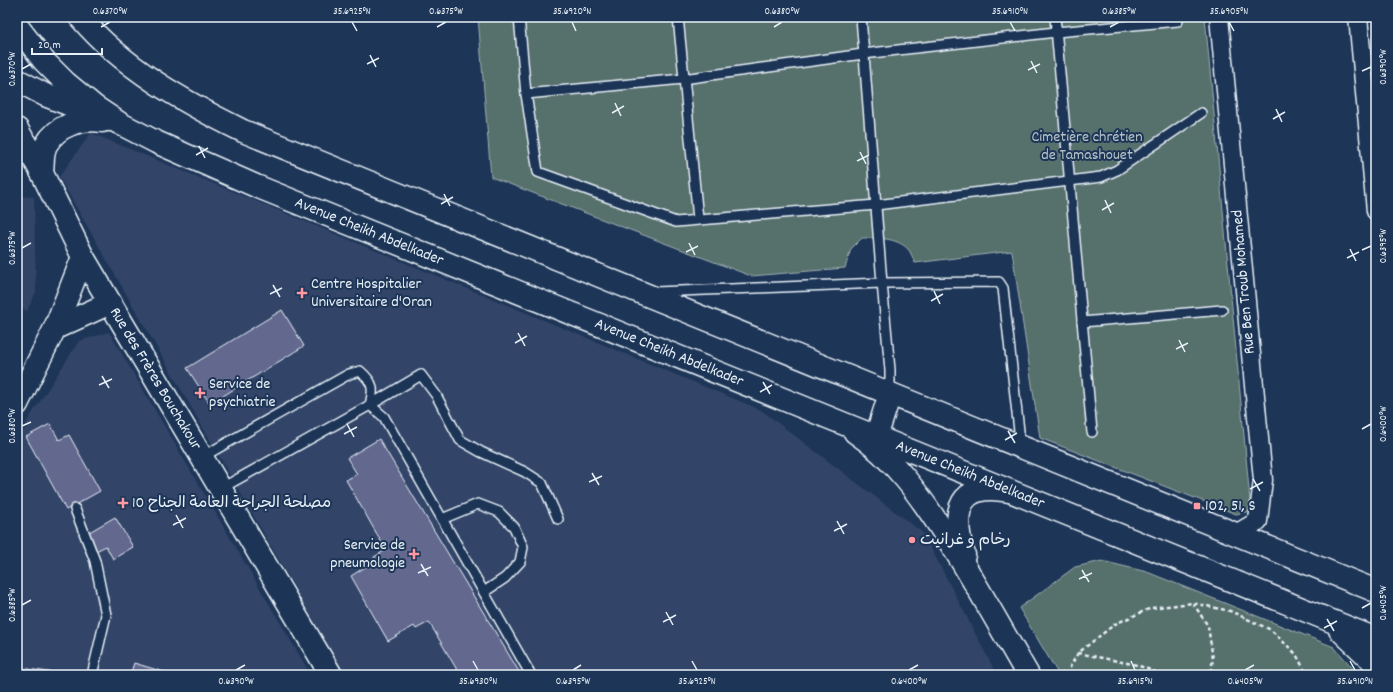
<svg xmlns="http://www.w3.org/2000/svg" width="1393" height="692" viewBox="0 0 1393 692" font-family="Dekko,'Playpen Sans Arabic',sans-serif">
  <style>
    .built { fill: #324468 }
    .green { fill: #576f6c; stroke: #a0b0b2 }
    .building { fill: #63688f; stroke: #e8f1f8 }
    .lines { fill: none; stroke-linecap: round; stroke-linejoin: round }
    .service-casing { stroke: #e8f1f8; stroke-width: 12 }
    .minor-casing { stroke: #e8f1f8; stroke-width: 21 }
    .tertiary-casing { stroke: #e8f1f8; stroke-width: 25 }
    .primary-casing { stroke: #e8f1f8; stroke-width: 25 }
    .path { stroke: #e8f1f8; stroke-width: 2.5; stroke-dasharray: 4 3; stroke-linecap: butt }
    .service { stroke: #1d3557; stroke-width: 9 }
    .minor { stroke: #1d3557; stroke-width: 18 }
    .tertiary { stroke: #1d3557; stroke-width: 22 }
    .primary { stroke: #1d3557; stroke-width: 22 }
    .ticks { fill: none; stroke: #e8f1f8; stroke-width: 1.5 }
    .poi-dot { fill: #ff9aa2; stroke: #1d3557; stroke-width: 1.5 }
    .labels { text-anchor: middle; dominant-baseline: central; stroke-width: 4; stroke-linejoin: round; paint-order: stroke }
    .park-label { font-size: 16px; fill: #b5c4c7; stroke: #1d3557 }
    .street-label { font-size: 16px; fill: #e8f1f8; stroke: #1d3557 }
    .poi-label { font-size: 16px; fill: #e8f1f8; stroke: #1d3557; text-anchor: start }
    .neatline { fill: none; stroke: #e8f1f8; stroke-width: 1.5 }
    .ticks-label { font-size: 10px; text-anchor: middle; fill: #e8f1f8 }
  </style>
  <rect width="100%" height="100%" fill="#1d3557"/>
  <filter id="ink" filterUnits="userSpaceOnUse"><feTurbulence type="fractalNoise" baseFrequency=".025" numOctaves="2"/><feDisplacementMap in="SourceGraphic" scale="8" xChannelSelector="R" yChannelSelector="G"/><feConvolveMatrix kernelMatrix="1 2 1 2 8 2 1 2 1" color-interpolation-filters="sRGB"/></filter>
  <g filter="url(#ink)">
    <!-- built -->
    <g class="built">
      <path d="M91 133 761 410 923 533 997 675H345L59 177Z"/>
      <path d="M17 196 34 197 36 292 27 311 17 306Z"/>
      <path d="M109 332 311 675H17V445L28 420 79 341Z"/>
    </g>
    <!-- green -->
    <g class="green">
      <path d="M478 17H1205L1251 511 1236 514 1040 438 1012 251 915 263C913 259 911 252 908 249 896 237 877 238 862 238L851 249 845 268 751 276 491 177Z"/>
      <path d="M1102 561 1147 572 1334 647 1359 675H1059L1019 608 1075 567Z"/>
    </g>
    <!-- building -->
    <g class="building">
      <path d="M282 310 304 346 210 404 187 368Z"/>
      <path d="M50 424 59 440 69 435 100 491 66 510 26 437Z"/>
      <path d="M379 439 521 675H460L429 622 416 629 414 626 388 641 351 576 375 561 374 557 386 550 346 480 357 474 347 458Z"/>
      <path d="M115 517 133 547 113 559 106 546 96 551 86 534Z"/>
      <path d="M134 663 174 675H130Z"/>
      <path d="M22 668 55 673V675H21Z"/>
    </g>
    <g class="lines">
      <defs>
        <g id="service">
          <path d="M519 17 526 94 538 172 676 222 876 205 1101 177 1117 170 1201 113"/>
          <path d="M678 17 698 219"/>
          <path d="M861 17 882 283 999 282 1003 288 1019 431 1017 445"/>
          <path d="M1055 17 1092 432"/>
          <path d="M526 94 683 79 863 54 1056 32 1178 21"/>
          <path d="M655 292 882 283 890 370V394"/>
          <path d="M1082 322 1222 310"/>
          <path d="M202 457 349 374 360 371C374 383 374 389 370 405L220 489"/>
          <path d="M75 509 95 561 106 615 92 675"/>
          <path d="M442 519 478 504 499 512 514 527 523 547 520 562 505 578 484 592"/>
          <path d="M531 675 384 417 370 405 421 375 436 395 460 440 481 452 525 472 542 483 558 519"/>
        </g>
        <g id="minor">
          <path d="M1219 17 1263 480 1258 521 1236 534"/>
          <path d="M1358 17 1376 211"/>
        </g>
        <g id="tertiary">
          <path d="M17 80 45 95 109 120"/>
          <path d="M17 129 42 173 83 257 331 675"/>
          <path d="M42 173C43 164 42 153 46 145 57 125 81 118 102 121"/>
          <path d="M55 328 110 303"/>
          <path d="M17 404 55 328 83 257"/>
          <path d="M855 432C894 458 921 497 946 536 975 581 1001 629 1028 675"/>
          <path d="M964 555C956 529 950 489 991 489 997 489 1003 490 1009 491"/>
        </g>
        <g id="primary">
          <path d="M80 17C123 68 184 102 243 131L1376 591"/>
          <path d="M17 26 44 61 66 83 95 107 119 123 156 142 256 186 1376 639"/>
          <path d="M876 437 890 394"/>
          <path d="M1340 630 1376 664"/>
        </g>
      </defs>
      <!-- service casing -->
      <use href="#service" class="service-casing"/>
      <!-- minor casing -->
      <use href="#minor" class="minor-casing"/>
      <!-- tertiary casing -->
      <use href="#tertiary" class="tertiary-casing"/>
      <!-- primary casing -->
      <use href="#primary" class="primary-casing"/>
      <!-- path -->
      <g class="path">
        <path d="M1193 603 1208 626 1213 659 1210 675"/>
        <path d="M1078 653 1137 665 1163 675"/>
        <path d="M1073 675 1070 667 1078 653 1115 624 1151 608 1193 603 1230 611 1271 630 1296 654 1307 675"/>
      </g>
      <!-- service -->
      <use href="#service" class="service"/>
      <!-- minor -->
      <use href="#minor" class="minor"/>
      <!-- tertiary -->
      <use href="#tertiary" class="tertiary"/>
      <!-- primary -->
      <use href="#primary" class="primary"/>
    </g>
  </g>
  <!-- ticks -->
  <path class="ticks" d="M352 22 357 31M572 22 576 31M1010 22 1015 31M1229 22 1234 31M101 27 110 22M437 27 446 22M774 27 782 22M1110 27 1119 22M370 55 376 67M1031 61 1037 73M367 64 379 58M22 69 31 64M1028 70 1040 64M1362 71 1371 67M615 103 621 116M1276 109 1282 122M612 113 624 106M1273 119 1285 112M199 146 205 158M860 152 866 164M196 155 208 148M857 161 869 155M444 194 450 206M1105 200 1111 213M441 204 453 197M1102 210 1114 203M689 243 695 255M22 248 31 243M1350 249 1356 261M1362 250 1371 246M686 252 698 246M1347 258 1359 252M273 285 280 297M934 291 940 304M270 294 282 288M931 301 943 294M518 333 525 346M1179 340 1185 352M515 343 527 336M1176 349 1188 343M102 376 109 388M763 382 770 394M99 385 112 379M760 392 772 385M347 424 354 437M22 426 31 422M1362 429 1371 424M1008 431 1015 443M344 434 357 427M1005 440 1017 433M592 473 599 485M1253 479 1260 491M589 482 602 476M1250 489 1263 482M176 515 183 528M837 521 844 534M173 525 186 518M834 531 847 524M421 564 428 576M1082 570 1089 582M418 573 431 567M1079 579 1092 573M22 605 31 600M1362 608 1371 603M666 612 673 625M1327 619 1334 631M663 622 676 615M1324 628 1337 621M473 661 478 670M692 661 697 670M1131 661 1135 670M1350 661 1355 670M236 670 245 665M573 670 581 665M909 670 918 665M1245 670 1254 665"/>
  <!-- markers -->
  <g class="poi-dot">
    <path d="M300 287h4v4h4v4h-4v4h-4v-4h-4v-4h4z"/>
    <path d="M198 387h4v4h4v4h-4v4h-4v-4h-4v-4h4z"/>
    <path d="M121 497h4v4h4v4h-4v4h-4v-4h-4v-4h4z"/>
    <rect x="1193" y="502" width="8" height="8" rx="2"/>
    <circle cx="912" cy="540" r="4"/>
    <path d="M412 548h4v4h4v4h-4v4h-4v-4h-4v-4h4z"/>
  </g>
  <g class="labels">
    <!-- park labels -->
    <g class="park-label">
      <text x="1087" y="137">Cimetière chrétien<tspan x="1087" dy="18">de Tamashouet</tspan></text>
    </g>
    <!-- street labels -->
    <g class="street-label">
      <text transform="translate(369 232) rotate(22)">Avenue Cheikh Abdelkader</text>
      <text transform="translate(1244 282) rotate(-95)">Rue Ben Troub Mohamed</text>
      <text transform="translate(669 353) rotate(22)">Avenue Cheikh Abdelkader</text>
      <text transform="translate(155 379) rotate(59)">Rue des Frères Bouchakour</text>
      <text transform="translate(970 475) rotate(22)">Avenue Cheikh Abdelkader</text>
    </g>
    <!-- poi labels -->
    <g class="poi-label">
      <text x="311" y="284">Centre Hospitalier<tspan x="311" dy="18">Universitaire d'Oran</tspan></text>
      <text x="209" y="384">Service de<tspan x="209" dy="18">psychiatrie</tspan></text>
      <text x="132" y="503">مصلحة الجراحة العامة الجناح 10</text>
      <text x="1205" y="506">102, 51, S</text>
      <text x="920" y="540">رخام و غرانيت</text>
      <text x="405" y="545" text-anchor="end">Service de<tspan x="405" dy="18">pneumologie</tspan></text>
    </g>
  </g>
  <!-- margin -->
  <rect width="1393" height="692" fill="none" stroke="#1d3557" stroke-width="44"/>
  <!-- scale -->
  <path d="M32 48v6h70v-6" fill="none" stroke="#e8f1f8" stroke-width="2"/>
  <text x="38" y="48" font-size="12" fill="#e8f1f8" stroke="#1d3557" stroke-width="3" paint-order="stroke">20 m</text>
  <rect x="22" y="22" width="1349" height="648" class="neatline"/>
  <g class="ticks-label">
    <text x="110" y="14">0.6370°W</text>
    <text x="352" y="14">35.6925°N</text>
    <text x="446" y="14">0.6375°W</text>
    <text x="572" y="14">35.6920°N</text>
    <text x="782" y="14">0.6380°W</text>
    <text x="1010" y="14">35.6910°N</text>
    <text x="1119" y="14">0.6385°W</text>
    <text x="1229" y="14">35.6905°N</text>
    <text transform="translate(1382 67) rotate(-90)" y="4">0.6390°W</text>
    <text transform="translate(11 69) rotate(-90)" y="4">0.6370°W</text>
    <text transform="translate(1382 246) rotate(-90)" y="4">0.6395°W</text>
    <text transform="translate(11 248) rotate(-90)" y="4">0.6375°W</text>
    <text transform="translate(1382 424) rotate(-90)" y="4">0.6400°W</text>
    <text transform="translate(11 426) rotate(-90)" y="4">0.6380°W</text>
    <text transform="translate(1382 603) rotate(-90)" y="4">0.6405°W</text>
    <text transform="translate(11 605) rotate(-90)" y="4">0.6385°W</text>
    <text x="236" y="684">0.6390°W</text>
    <text x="478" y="684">35.6930°N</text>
    <text x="573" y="684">0.6395°W</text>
    <text x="697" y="684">35.6925°N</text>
    <text x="909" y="684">0.6400°W</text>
    <text x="1135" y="684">35.6915°N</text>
    <text x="1245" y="684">0.6405°W</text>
    <text x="1355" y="684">35.6910°N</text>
  </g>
</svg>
